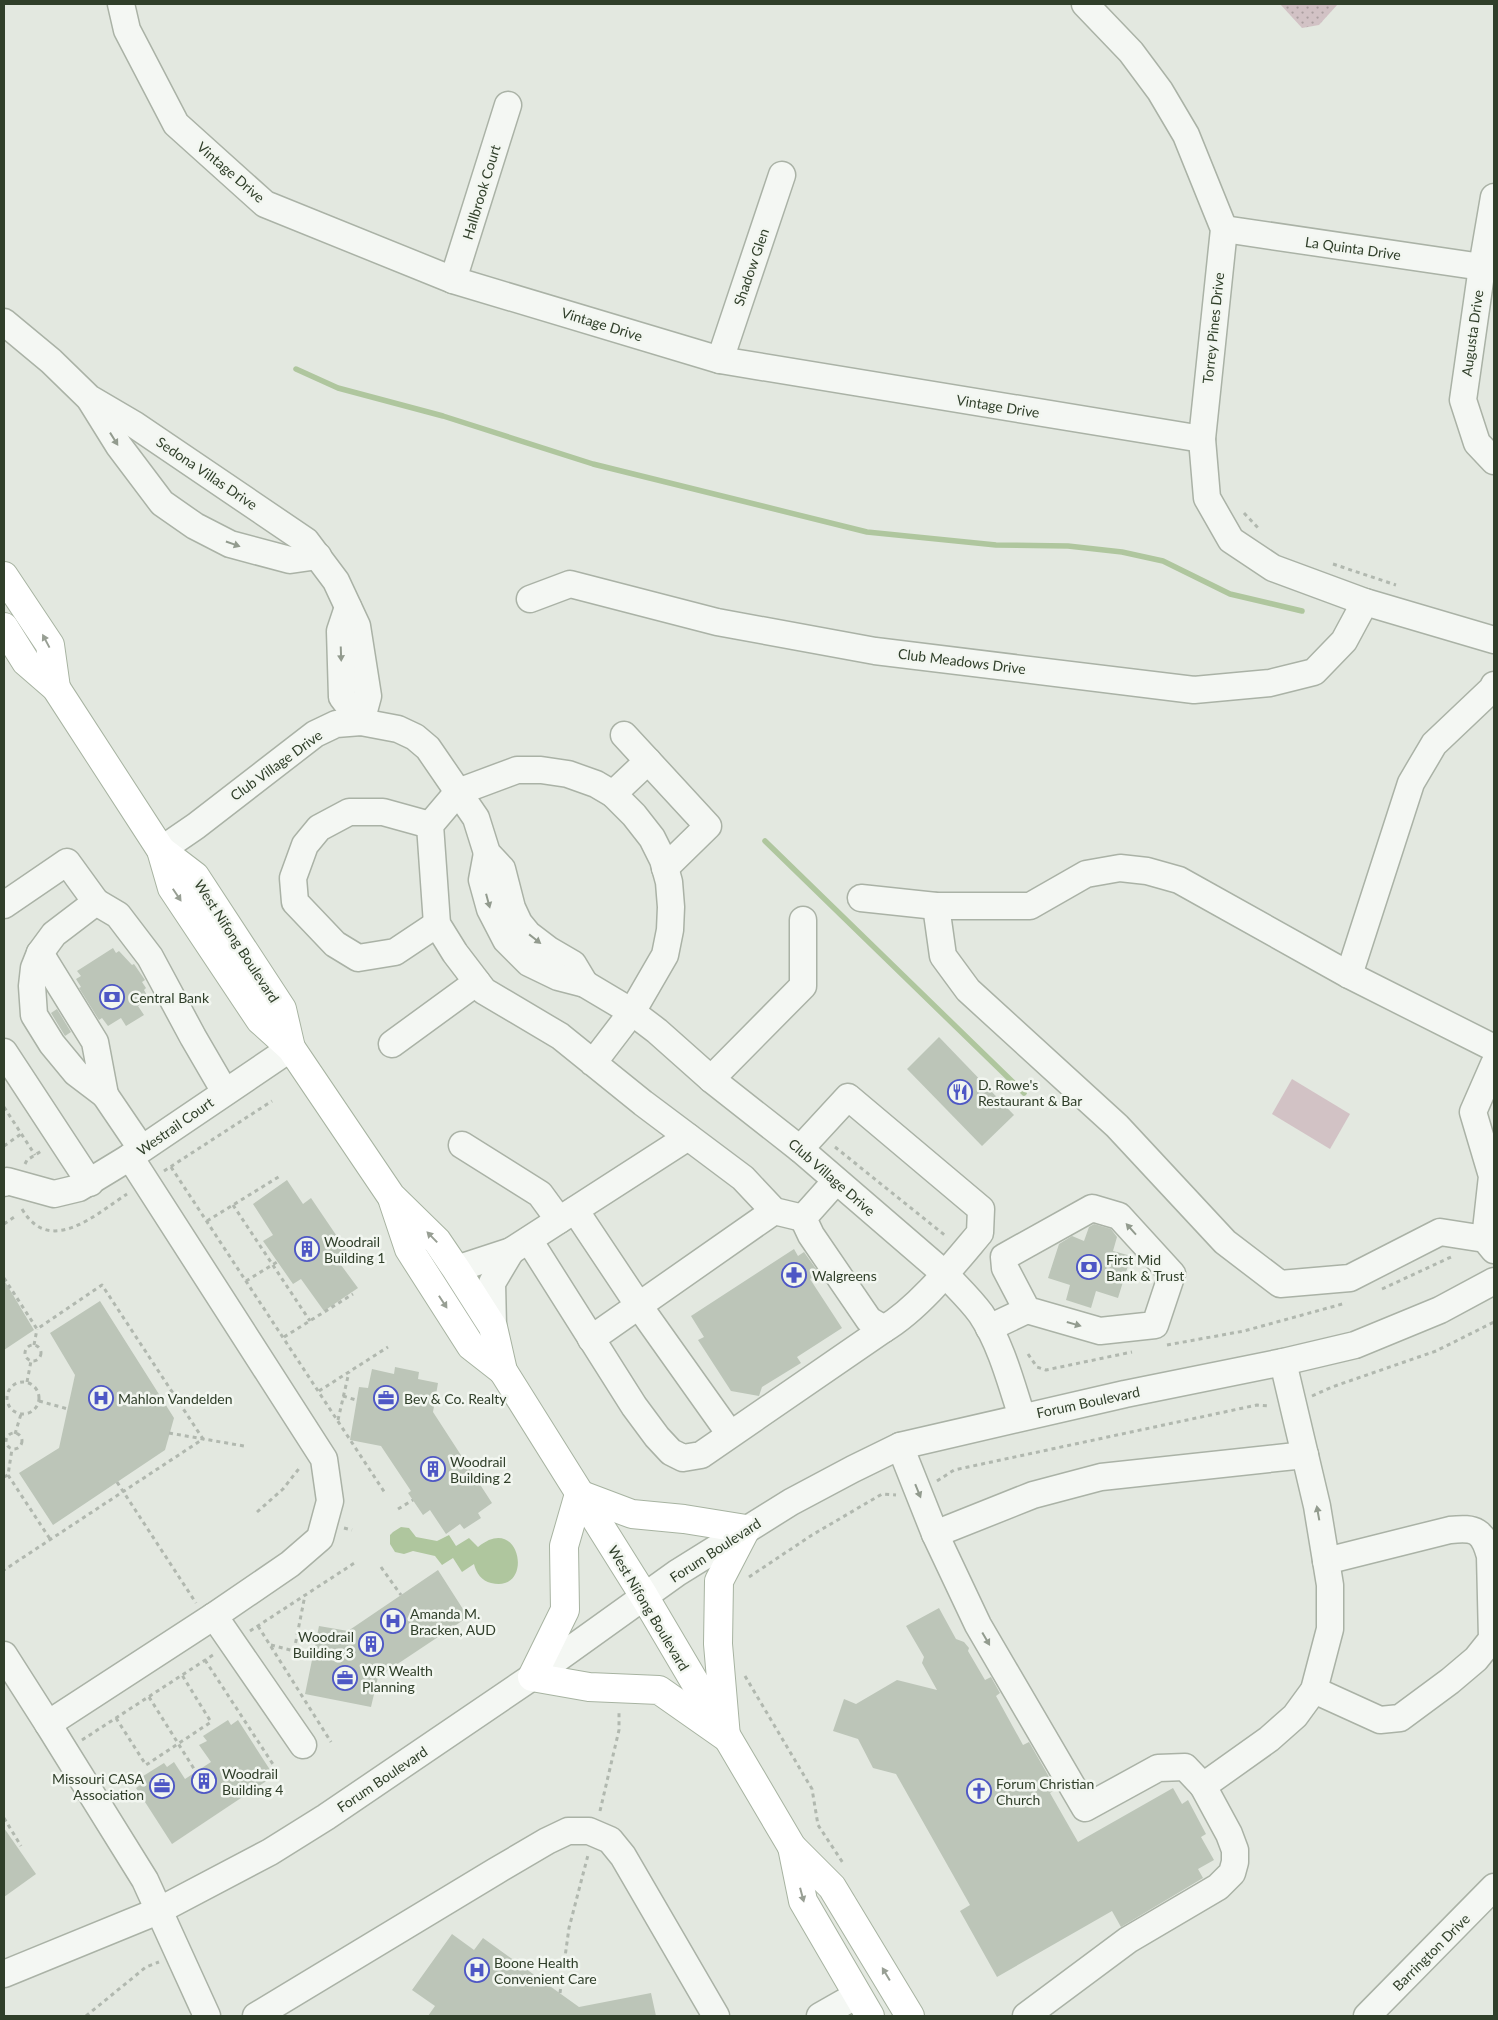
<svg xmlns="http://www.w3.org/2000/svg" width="1498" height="2020" viewBox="0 0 1498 2020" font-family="Lato,sans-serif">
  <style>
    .grass { fill: url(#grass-dots) }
    .park { fill: #d2c2c5 }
    .water { fill: #afc69e }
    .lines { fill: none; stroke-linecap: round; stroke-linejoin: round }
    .stream { stroke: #afc69e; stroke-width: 5.5 }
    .building { fill: #bcc5b8 }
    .minor-casing { stroke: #aab2a6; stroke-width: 29 }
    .major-casing { stroke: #a7b3a1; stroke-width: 30 }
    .path { stroke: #b1b8af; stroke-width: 3; stroke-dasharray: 4 4; stroke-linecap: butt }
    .minor { stroke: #f4f7f3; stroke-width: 26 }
    .major { stroke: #fff; stroke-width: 28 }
    .oneway { fill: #929b8e }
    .oneway2 { fill: #989f94 }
    .labels { text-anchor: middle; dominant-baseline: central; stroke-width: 5; stroke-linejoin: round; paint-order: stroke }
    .street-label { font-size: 14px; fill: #303f2a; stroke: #f2f6f0 }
    .poi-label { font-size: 14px; fill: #303f2a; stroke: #f2f6f0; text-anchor: start }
  </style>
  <defs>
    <pattern id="grass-dots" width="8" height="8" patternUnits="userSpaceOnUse" patternTransform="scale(1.25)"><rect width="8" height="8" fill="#d2c2c5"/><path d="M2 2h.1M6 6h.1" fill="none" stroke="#ab9fa0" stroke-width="1.8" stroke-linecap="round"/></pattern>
  </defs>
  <rect width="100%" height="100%" fill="#e3e8e0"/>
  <!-- grass -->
  <path class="grass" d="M1280 4H1338L1319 25 1302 28Z"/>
  <!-- park -->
  <path class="park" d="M1292 1079 1350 1114 1330 1149 1272 1114Z"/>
  <!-- water -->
  <path class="water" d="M401 1527 409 1528 416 1537 437 1541 449 1535 456 1546 469 1538 478 1547C521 1511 535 1594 491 1583 482 1581 476 1573 474 1564L462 1572 453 1558 442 1565 435 1556 413 1551 404 1554 395 1552 390 1544V1535L393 1532Z"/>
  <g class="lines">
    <!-- stream -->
    <g class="stream">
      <path d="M296 369 338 388 443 416 593 464 867 532 996 545 1068 546 1122 552 1163 561 1230 594 1302 611"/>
      <path d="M765 841 1024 1093"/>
    </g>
  </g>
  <!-- building -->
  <g class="building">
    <path d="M113 948 116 953 119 951 132 965 134 964 145 980 142 982 146 988 144 990 149 999 138 1006 144 1015 126 1026 121 1018 108 1026 102 1018 99 1020 79 988 81 987 76 979 81 976 77 971Z"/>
    <path d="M57 1009 71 1032 65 1036 51 1013Z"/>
    <path d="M939 1037 1014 1115 982 1146 907 1069Z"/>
    <path d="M287 1180 303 1204 311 1198 351 1257 341 1265 358 1288 324 1311 301 1279 293 1284 263 1241 273 1235 253 1204Z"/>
    <path d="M1094 1224 1111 1229 1117 1237 1113 1251 1131 1256 1118 1298 1096 1291 1091 1308 1066 1300 1070 1285 1048 1278 1059 1244 1072 1236 1084 1241 1089 1227Z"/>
    <path d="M794 1249 798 1256 804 1252 819 1273 810 1279 842 1328 797 1357 801 1363 762 1387 759 1396 731 1391 698 1340 704 1337 691 1316Z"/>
    <path d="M4 1280 34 1330 4 1350Z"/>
    <path d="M100 1301 174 1418 165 1450 53 1525 19 1473 59 1448 75 1375 50 1333Z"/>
    <path d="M395 1367 419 1372 418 1379 438 1383 433 1412 492 1503 478 1513 481 1518 464 1529 460 1524 446 1534 430 1510 423 1515 408 1493 411 1491 381 1446 350 1440 359 1387 368 1388 372 1369 394 1374Z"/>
    <path d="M438 1570 468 1617 378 1677 371 1707 305 1694 319 1626 348 1631Z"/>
    <path d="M939 1608 956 1639 964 1642 969 1648 968 1651 985 1680 991 1677 1000 1693 996 1696 1023 1745 1029 1742 1056 1789 1050 1793 1078 1842 1173 1788 1182 1804 1188 1800 1206 1834 1201 1837 1214 1860 1198 1869 1203 1878 1121 1927 1112 1911 997 1977 960 1911 970 1905 896 1774 873 1768 858 1739 833 1731 844 1699 856 1704 897 1680 937 1690 922 1663 924 1657 906 1626Z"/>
    <path d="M228 1720 231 1725 238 1720 274 1776 172 1844 136 1788 143 1783 140 1778 164 1763 167 1767 174 1762 185 1779 211 1762 199 1745 207 1741 203 1736Z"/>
    <path d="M4 1828 36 1874 4 1897Z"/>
    <path d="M452 1934 474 1950 483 1938 579 2007 651 1993 656 2016H428L435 2006 412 1990Z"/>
  </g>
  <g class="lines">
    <defs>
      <g id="minor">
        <path d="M121 4 127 30 176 124 265 204 453 280 720 360 1202 439"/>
        <path d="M1085 4 1131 52 1160 91 1186 135 1224 229 1202 439 1207 498 1231 540 1273 568 1365 602 1494 640"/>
        <path d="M1494 197 1482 267 1463 400 1477 443 1494 461"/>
        <path d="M1224 229 1482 267"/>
        <path d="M453 280 508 105"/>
        <path d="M4 322 51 361 89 398 135 425 306 541 336 581 357 626 368 696 361 722"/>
        <path d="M720 360 782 175"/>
        <path d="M91 401 119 446 162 503 195 526 230 544 290 560 318 556"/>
        <path d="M530 599 570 584 717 622 875 651 1194 690 1270 683 1314 672 1344 641 1365 602"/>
        <path d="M348 607 340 631 342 697 361 722"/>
        <path d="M624 735 708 826 665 868"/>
        <path d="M613 794 648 761"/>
        <path d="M430 825 383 812H349L319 828 305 845 293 878 295 902 335 944 358 958 395 952 437 924"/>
        <path d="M161 850 196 826 315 734 336 724 361 722 398 729 415 737 428 748 476 818 487 853 502 869 512 908 519 923 528 934 549 950 573 964 585 984"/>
        <path d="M487 853 482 880 490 909 506 940 529 963 558 977 585 984 632 1012 657 1031 711 1079 800 1149 945 1274C957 1287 970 1299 981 1314 1001 1344 1011 1383 1022 1417"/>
        <path d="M861 898 936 906H1030L1086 874 1120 868 1147 871 1179 880 1349 975 1494 1048"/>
        <path d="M4 905 67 862 96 902"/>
        <path d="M936 906 943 956 968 990 1117 1126 1225 1242 1280 1284 1350 1278 1440 1232 1485 1239 1494 1250"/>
        <path d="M40 953 95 1042 105 1095"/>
        <path d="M1349 975 1411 783 1434 744 1492 689 1494 685"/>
        <path d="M392 1044 477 982"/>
        <path d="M4 1052 90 1183"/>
        <path d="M593 1063 632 1012 665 955 670 930 671 907 669 882 663 860 652 838 634 815 613 794 596 784 568 774 541 770H517L458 792 430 825 437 924 455 953 484 991 560 1036 643 1103 743 1178 774 1211 803 1218"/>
        <path d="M711 1079 803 986V920"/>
        <path d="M462 1145 540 1194 559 1220"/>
        <path d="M141 1148 105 1095 76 1073 52 1044 34 1015 32 986 34 968 40 953 54 934 96 902 118 915 150 957 193 1037 225 1092"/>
        <path d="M800 1149 848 1097 981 1209 980 1233C953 1265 919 1308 884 1329L869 1320 811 1235 803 1218 836 1181"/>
        <path d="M4 1183 7 1181 54 1194 79 1188 130 1157 291 1048"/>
        <path d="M575 1210 639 1306 730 1434"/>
        <path d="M1485 1239 1492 1176 1473 1112 1494 1064"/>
        <path d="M529 1240 634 1406 657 1437 671 1452 683 1458 701 1455 884 1329"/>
        <path d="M456 1269 511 1251 688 1137"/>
        <path d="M493 1327 492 1283 511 1251"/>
        <path d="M989 1328 1027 1310 1100 1331 1155 1325 1172 1274 1119 1216 1092 1208 1004 1257 1005 1268 1027 1310"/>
        <path d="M591 1339 774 1211"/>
        <path d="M900 1446 935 1534 978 1625 1085 1808 1158 1768 1185 1767 1203 1786 1269 1739 1295 1716 1314 1690 1330 1629V1585L1317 1506 1283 1362"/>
        <path d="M935 1534 1033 1495 1101 1477 1305 1455"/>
        <path d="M214 1616 303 1745"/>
        <path d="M4 1655 48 1724 214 1616 290 1564 320 1538 330 1501 324 1459 130 1157"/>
        <path d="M1314 1690 1380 1720 1400 1718 1450 1681 1476 1659 1492 1639 1490 1556C1483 1531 1476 1527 1450 1530L1326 1561"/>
        <path d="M48 1724 145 1880 207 2016"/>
        <path d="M4 1974 158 1911 270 1852 326 1817 532 1677 677 1573 791 1502 853 1469 900 1446 1125 1394 1283 1362 1355 1345 1440 1310 1494 1281"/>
        <path d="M256 2016 496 1871 547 1841 568 1831H589L610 1840 623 1856 716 2016"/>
        <path d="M820 2016 857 1995"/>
        <path d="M1026 2016 1128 1940 1218 1887 1232 1873 1235 1862V1850L1229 1834 1203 1786"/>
        <path d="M1367 2016 1494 1887"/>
      </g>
      <g id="major">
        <path d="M4 576 50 645 56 688"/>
        <path d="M4 627 26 662 56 688 161 850 172 888 260 1020 291 1048 391 1196 437 1241 456 1269 493 1327 503 1371 644 1596 792 1847 832 1887 910 2016"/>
        <path d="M161 850 195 876 282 1009 291 1048"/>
        <path d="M393 1201 409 1249 471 1346 503 1371"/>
        <path d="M579 1494 632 1514 684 1519 746 1529 719 1581 718 1644 726 1737 659 1690 589 1687 532 1677 565 1610 564 1546Z"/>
        <path d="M792 1847 803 1901 870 2016"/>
      </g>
    </defs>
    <!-- minor casing -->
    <use href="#minor" class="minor-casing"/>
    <!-- major casing -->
    <use href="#major" class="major-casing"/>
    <!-- path -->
    <g class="path">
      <path d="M1244 513 1260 530"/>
      <path d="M1333 564 1396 585"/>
      <path d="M4 1107 35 1155"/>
      <path d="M4 1146 21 1134"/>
      <path d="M835 1147 947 1237"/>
      <path d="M25 1164 27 1160 43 1150"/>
      <path d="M171 1167 385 1493"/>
      <path d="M164 1171 272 1101"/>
      <path d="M233 1205 310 1321"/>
      <path d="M22 1209C50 1257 96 1214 127 1194"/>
      <path d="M207 1221 280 1176"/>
      <path d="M4 1224 17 1215"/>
      <path d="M4 1278 37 1329 102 1285 203 1439 4 1570"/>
      <path d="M246 1281 277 1262"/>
      <path d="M1382 1289 1451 1257"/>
      <path d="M284 1337 353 1294"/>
      <path d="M34 1345 37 1329"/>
      <path d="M1167 1345 1244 1331 1346 1303"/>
      <circle cx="33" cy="1353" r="8"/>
      <path d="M1028 1354 1037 1367 1046 1370 1132 1352"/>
      <path d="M27 1382 31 1361"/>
      <circle cx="23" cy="1398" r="16"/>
      <path d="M319 1391 388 1347"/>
      <path d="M343 1396 356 1400"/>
      <path d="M1312 1396 1332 1387 1436 1351 1494 1322"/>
      <path d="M39 1401 68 1409"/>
      <path d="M338 1420 349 1372"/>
      <path d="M169 1433 244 1446"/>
      <circle cx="14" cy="1441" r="8"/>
      <path d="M15 1434 21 1414"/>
      <path d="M8 1475 50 1539"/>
      <path d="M4 1477 8 1475 12 1449"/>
      <path d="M937 1481 954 1470 1257 1405 1270 1406"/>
      <path d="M117 1482 196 1603"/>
      <path d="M398 1509 413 1500"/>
      <path d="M257 1512 283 1489 301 1466"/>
      <path d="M344 1528 352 1530"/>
      <path d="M381 1567 401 1595"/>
      <path d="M749 1577 812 1535 882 1494 896 1495"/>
      <path d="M258 1626 331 1742"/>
      <path d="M250 1631 356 1562"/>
      <path d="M271 1645 294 1651 305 1595"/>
      <path d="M294 1651 312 1657"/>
      <path d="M205 1660 278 1772"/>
      <path d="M745 1676 812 1789 818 1825 843 1863"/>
      <path d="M149 1697 196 1772"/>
      <path d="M116 1718 146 1765 211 1722 182 1675"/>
      <path d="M82 1740 213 1655"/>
      <path d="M600 1811 619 1730V1712"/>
      <path d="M4 1818 21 1846"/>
      <path d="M560 1993 569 1928 588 1855"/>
      <path d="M86 2016 146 1967 159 1962"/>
    </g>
    <!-- minor -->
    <use href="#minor" class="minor"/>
    <!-- major -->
    <use href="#major" class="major"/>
  </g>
  <!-- one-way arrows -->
  <defs><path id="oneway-solid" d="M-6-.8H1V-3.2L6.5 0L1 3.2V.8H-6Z" transform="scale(1.25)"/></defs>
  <g class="oneway">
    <use href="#oneway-solid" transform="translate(114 439) rotate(58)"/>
    <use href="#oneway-solid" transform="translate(233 544) rotate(19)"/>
    <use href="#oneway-solid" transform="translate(341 654) rotate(88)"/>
    <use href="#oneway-solid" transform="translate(488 901) rotate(75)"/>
    <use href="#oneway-solid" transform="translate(535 939) rotate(38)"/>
    <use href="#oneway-solid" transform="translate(1131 1229) rotate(-132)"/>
    <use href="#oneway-solid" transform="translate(1074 1324) rotate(16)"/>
    <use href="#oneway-solid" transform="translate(918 1491) rotate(68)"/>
    <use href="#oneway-solid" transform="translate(1318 1513) rotate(-100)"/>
    <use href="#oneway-solid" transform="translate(986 1639) rotate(60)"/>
  </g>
  <g class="oneway2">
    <use href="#oneway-solid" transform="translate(46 641) rotate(-118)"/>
    <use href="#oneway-solid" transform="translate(177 895) rotate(56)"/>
    <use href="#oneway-solid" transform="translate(432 1237) rotate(-134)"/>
    <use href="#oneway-solid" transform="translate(443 1302) rotate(57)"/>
    <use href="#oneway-solid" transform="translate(802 1895) rotate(75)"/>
    <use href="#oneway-solid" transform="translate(886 1974) rotate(-121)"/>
  </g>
  <!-- icons -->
  <defs>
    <symbol id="bank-ring" viewBox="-11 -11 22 22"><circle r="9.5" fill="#f2f6f0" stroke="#4e57c5" stroke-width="1.5"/><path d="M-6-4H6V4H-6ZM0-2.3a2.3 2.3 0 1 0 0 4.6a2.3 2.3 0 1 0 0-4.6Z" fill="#4e57c5"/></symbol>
    <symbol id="restaurant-ring" viewBox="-11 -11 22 22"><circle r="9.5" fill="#f2f6f0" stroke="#4e57c5" stroke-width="1.5"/><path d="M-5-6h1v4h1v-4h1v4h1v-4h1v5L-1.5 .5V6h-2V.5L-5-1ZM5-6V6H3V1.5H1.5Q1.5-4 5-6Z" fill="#4e57c5"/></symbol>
    <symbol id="building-ring" viewBox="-11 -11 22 22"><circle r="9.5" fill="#f2f6f0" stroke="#4e57c5" stroke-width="1.5"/><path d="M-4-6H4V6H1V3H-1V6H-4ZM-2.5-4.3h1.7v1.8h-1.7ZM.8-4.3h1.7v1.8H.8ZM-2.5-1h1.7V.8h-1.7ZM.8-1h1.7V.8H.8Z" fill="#4e57c5"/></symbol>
    <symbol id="pharmacy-ring" viewBox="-11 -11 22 22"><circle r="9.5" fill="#f2f6f0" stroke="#4e57c5" stroke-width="1.5"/><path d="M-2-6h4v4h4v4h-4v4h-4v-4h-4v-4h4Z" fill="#4e57c5"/></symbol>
    <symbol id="hospital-ring" viewBox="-11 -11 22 22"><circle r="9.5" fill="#f2f6f0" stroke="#4e57c5" stroke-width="1.5"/><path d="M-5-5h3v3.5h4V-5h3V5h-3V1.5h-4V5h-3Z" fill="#4e57c5"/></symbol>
    <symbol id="office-ring" viewBox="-11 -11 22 22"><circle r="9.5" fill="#f2f6f0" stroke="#4e57c5" stroke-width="1.5"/><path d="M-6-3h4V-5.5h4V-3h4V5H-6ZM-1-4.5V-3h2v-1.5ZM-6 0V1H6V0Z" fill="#4e57c5"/></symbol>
    <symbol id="church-ring" viewBox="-11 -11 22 22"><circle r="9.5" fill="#f2f6f0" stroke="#4e57c5" stroke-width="1.5"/><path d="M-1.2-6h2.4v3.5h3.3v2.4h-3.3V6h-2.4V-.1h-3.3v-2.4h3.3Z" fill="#4e57c5"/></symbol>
  </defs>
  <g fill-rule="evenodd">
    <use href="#bank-ring" x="98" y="983" width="28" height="28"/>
    <use href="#restaurant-ring" x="946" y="1078" width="28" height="28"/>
    <use href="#building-ring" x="293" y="1235" width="28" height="28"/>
    <use href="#bank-ring" x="1075" y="1253" width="28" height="28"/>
    <use href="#pharmacy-ring" x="780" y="1261" width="28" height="28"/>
    <use href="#hospital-ring" x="87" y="1384" width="28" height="28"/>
    <use href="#office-ring" x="372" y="1384" width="28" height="28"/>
    <use href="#building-ring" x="419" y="1455" width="28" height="28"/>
    <use href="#hospital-ring" x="379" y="1607" width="28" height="28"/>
    <use href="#building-ring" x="357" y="1630" width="28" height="28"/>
    <use href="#office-ring" x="331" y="1664" width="28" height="28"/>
    <use href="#building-ring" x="190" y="1767" width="28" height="28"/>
    <use href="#office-ring" x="148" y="1772" width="28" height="28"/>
    <use href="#church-ring" x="965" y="1777" width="28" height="28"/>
    <use href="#hospital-ring" x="463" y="1956" width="28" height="28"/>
  </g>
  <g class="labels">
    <!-- street labels -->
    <g class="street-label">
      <text transform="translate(231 172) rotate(41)">Vintage Drive</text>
      <text transform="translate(481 192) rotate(-73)">Hallbrook Court</text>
      <text transform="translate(1353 248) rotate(8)">La Quinta Drive</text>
      <text transform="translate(751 267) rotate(-71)">Shadow Glen</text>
      <text transform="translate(602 324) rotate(17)">Vintage Drive</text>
      <text transform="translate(1213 328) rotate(-84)">Torrey Pines Drive</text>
      <text transform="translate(1472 333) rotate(-82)">Augusta Drive</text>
      <text transform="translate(998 406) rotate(9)">Vintage Drive</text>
      <text transform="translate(207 473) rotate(34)">Sedona Villas Drive</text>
      <text transform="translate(962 661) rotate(7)">Club Meadows Drive</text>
      <text transform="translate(276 765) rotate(-36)">Club Village Drive</text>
      <text transform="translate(237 941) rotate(57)">West Nifong Boulevard</text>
      <text transform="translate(175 1126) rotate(-35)">Westrail Court</text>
      <text transform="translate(832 1177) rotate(41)">Club Village Drive</text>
      <text transform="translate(1088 1402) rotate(-12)">Forum Boulevard</text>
      <text transform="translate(715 1550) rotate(-33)">Forum Boulevard</text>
      <text transform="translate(649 1608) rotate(59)">West Nifong Boulevard</text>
      <text transform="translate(382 1779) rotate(-34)">Forum Boulevard</text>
      <text transform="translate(1431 1952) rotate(-45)">Barrington Drive</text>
    </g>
    <!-- poi labels -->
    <g class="poi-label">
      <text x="130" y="997">Central Bank</text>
      <text x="978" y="1084">D. Rowe's<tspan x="978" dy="16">Restaurant &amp; Bar</tspan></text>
      <text x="324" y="1241">Woodrail<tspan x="324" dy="16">Building 1</tspan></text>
      <text x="1106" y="1259">First Mid<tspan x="1106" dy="16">Bank &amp; Trust</tspan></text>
      <text x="812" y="1275">Walgreens</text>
      <text x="118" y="1398">Mahlon Vandelden</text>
      <text x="404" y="1398">Bev &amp; Co. Realty</text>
      <text x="450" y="1461">Woodrail<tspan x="450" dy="16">Building 2</tspan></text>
      <text x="410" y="1613">Amanda M.<tspan x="410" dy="16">Bracken, AUD</tspan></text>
      <text x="354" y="1636" text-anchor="end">Woodrail<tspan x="354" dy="16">Building 3</tspan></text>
      <text x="362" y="1670">WR Wealth<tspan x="362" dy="16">Planning</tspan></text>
      <text x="222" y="1773">Woodrail<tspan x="222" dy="16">Building 4</tspan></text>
      <text x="144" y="1778" text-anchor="end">Missouri CASA<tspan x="144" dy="16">Association</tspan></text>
      <text x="996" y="1783">Forum Christian<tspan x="996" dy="16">Church</tspan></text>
      <text x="494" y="1962">Boone Health<tspan x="494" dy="16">Convenient Care</tspan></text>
    </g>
  </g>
  <!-- border -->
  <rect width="1498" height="2020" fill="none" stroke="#303f2a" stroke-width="10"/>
</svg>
